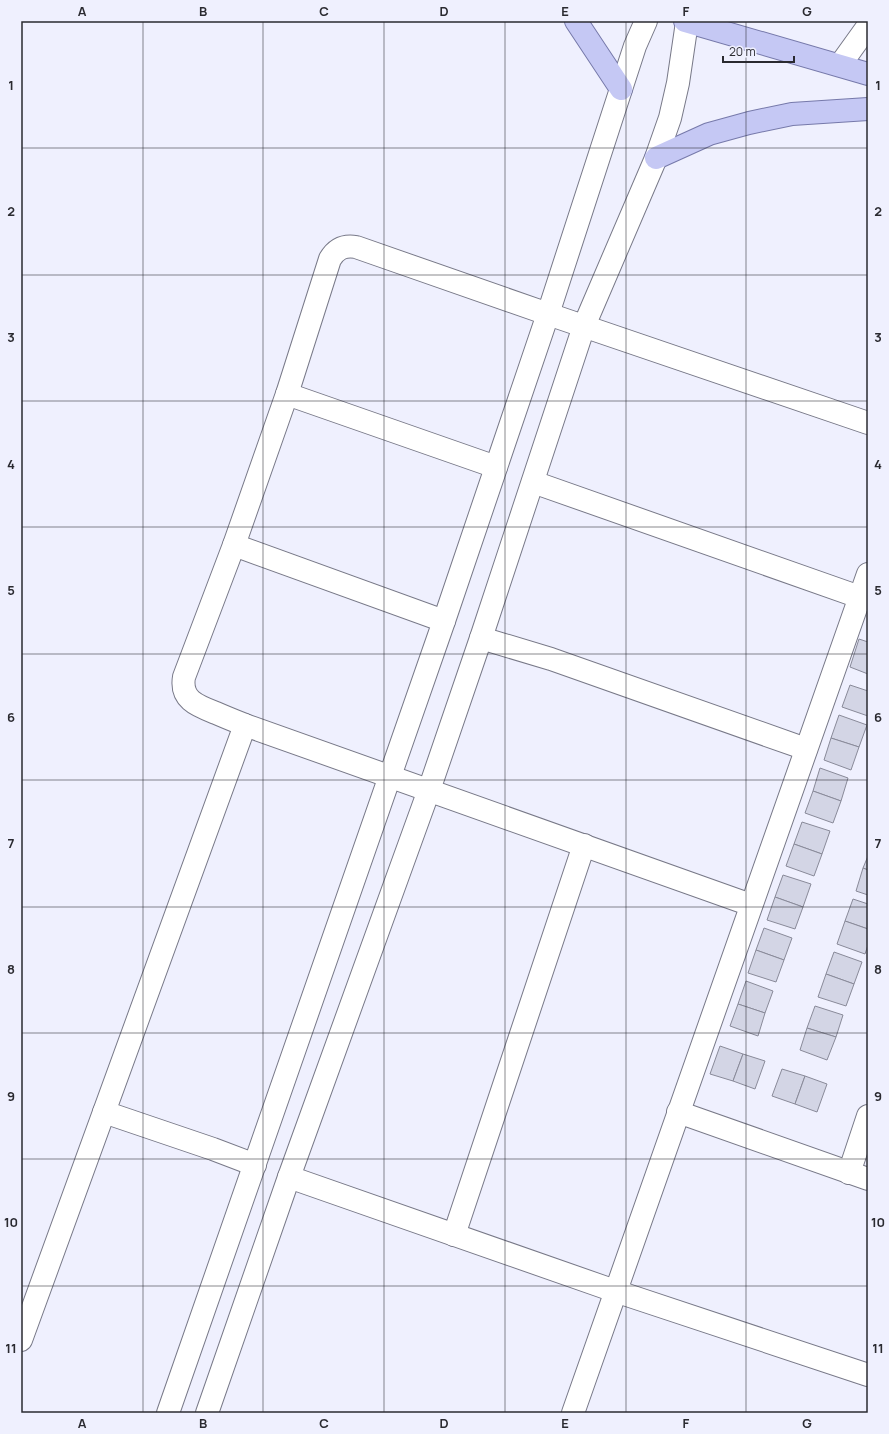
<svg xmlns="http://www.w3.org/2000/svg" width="889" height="1434" viewBox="0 0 889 1434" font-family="Manrope,sans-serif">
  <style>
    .building { fill: #d3d5e5; stroke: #898a99 }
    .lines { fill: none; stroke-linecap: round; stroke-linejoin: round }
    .minor-casing { stroke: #787988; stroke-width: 24 }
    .major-casing { stroke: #7679aa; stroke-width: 24 }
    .minor { stroke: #fff; stroke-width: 22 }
    .major { stroke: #c5c8f4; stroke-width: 22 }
    .grid { fill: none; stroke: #2a2a30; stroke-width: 1; stroke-opacity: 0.55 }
    .neatline { fill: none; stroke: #2a2a30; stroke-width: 1.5 }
    .grid-label { font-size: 13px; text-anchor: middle; font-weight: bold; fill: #2a2a30 }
  </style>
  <rect width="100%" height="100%" fill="#eff0fe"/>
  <!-- building -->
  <g class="building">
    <path d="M859 639 868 642V674L850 667Z"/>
    <path d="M850 685 868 691V716L842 707Z"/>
    <path d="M839 715 867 725 859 747 831 738Z"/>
    <path d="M831 738 859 747 851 770 824 760Z"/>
    <path d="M820 768 848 778 841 801 813 791Z"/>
    <path d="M813 791 841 801 833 823 805 813Z"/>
    <path d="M802 822 830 831 822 854 794 844Z"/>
    <path d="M794 844 822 854 814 876 786 866Z"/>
    <path d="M868 856V870L863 868Z"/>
    <path d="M863 868 868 870V895L856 891Z"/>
    <path d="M783 875 811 884 803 907 775 897Z"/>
    <path d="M775 897 803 907 795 929 767 920Z"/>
    <path d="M853 899 868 904V929L845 921Z"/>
    <path d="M845 921 868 929V945L865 954 837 944Z"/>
    <path d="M764 928 792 938 784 960 756 950Z"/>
    <path d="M756 950 784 960 776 982 748 973Z"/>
    <path d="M834 952 862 962 854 984 826 974Z"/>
    <path d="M826 974 854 984 846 1006 818 997Z"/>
    <path d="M746 981 773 991 765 1013 738 1004Z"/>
    <path d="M738 1004 765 1013 758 1036 730 1026Z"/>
    <path d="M815 1006 843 1015 836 1037 807 1028Z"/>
    <path d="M807 1028 836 1037 827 1060 800 1050Z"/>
    <path d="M720 1046 743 1054 733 1081 710 1074Z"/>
    <path d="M743 1054 765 1061 755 1089 733 1081Z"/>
    <path d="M782 1069 805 1076 795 1104 772 1096Z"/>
    <path d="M805 1076 827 1084 817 1112 795 1104Z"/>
  </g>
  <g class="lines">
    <defs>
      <g id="minor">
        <path d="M840 65 868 26"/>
        <path d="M287 394 496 467"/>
        <path d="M533 482 868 600"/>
        <path d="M234 545 444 621"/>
        <path d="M481 638 551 659 806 749"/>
        <path d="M751 905 245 725C235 721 225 717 216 713 198 706 180 700 184 677L234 545 287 394 330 259C336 249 344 245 356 247L548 314 868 423"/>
        <path d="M104 1112 213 1149 255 1165"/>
        <path d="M678 1112 868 1179"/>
        <path d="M849 1173 868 1116"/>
        <path d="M289 1177 615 1291 868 1375"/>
        <path d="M454 1235 584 845"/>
        <path d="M21 1340 245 725"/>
        <path d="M168 1413 444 621 548 314 635 46 646 21"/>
        <path d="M207 1413 289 1177 429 790 481 638 584 326 656 158 670 118 678 83 687 22"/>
        <path d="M573 1413 868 574"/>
      </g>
      <g id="major">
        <path d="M576 21 621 89"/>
        <path d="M685 21 868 74"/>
        <path d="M656 158 709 134 749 123 792 114 868 109"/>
      </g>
    </defs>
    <!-- minor casing -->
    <use href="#minor" class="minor-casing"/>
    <!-- major casing -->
    <use href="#major" class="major-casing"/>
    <!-- minor -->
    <use href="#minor" class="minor"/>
    <!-- major -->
    <use href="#major" class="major"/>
  </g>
  <!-- grid -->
  <path class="grid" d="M143 21V1413M263 21V1413M384 21V1413M505 21V1413M626 21V1413M746 21V1413M21 148H868M21 275H868M21 401H868M21 527H868M21 654H868M21 780H868M21 907H868M21 1033H868M21 1159H868M21 1286H868"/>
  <!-- border -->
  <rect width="889" height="1434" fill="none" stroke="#eff0fe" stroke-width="44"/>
  <!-- scale -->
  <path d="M723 56v6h71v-6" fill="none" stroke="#2a2a30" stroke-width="2"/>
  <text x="729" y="56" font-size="12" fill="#2a2a30" stroke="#eff0fe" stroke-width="3" paint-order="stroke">20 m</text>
  <rect x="22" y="22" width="845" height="1390" class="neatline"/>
  <g class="grid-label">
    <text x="82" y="16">A</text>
    <text x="203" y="16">B</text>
    <text x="324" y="16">C</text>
    <text x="444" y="16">D</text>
    <text x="565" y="16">E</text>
    <text x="686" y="16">F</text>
    <text x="807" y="16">G</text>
    <text x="11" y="90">1</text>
    <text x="878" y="90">1</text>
    <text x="11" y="216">2</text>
    <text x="878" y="216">2</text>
    <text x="11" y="342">3</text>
    <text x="878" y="342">3</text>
    <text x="11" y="469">4</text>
    <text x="878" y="469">4</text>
    <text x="11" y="595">5</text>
    <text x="878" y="595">5</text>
    <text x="11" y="722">6</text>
    <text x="878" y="722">6</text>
    <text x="11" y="848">7</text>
    <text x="878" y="848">7</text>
    <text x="11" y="974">8</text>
    <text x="878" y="974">8</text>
    <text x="11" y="1101">9</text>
    <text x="878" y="1101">9</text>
    <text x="11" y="1227">10</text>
    <text x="878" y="1227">10</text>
    <text x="11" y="1353">11</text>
    <text x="878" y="1353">11</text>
    <text x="82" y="1428">A</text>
    <text x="203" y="1428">B</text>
    <text x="324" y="1428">C</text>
    <text x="444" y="1428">D</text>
    <text x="565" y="1428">E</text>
    <text x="686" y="1428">F</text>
    <text x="807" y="1428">G</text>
  </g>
</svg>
